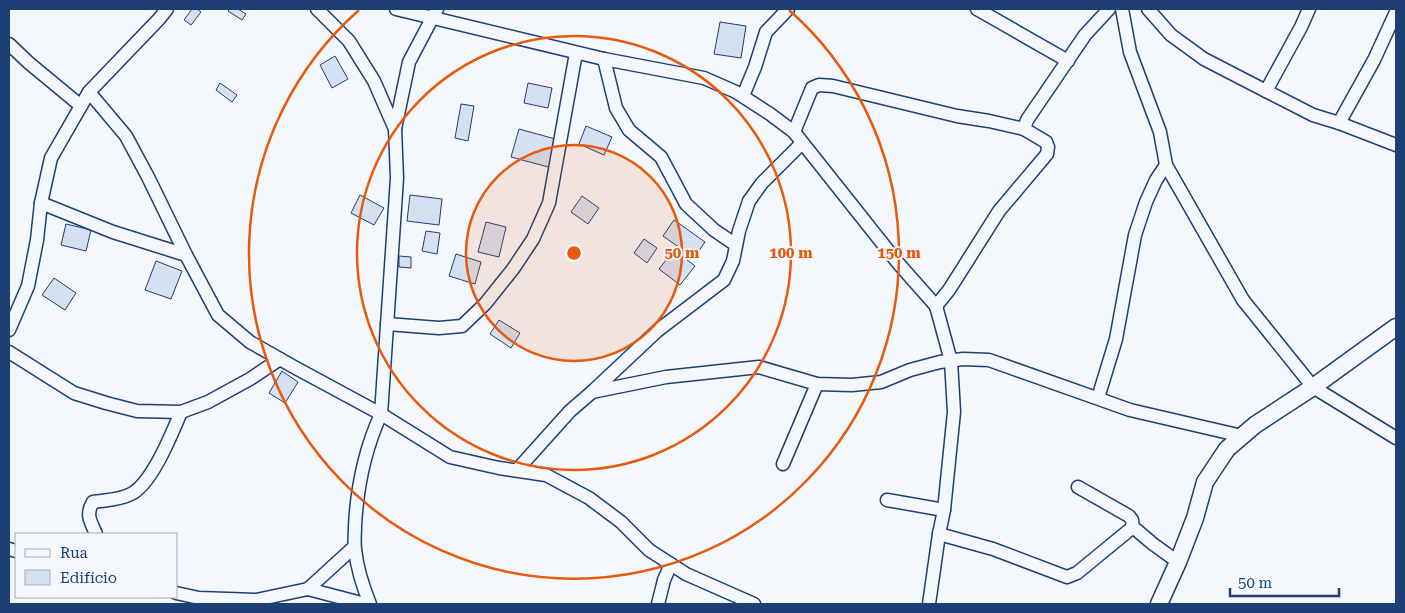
<svg xmlns="http://www.w3.org/2000/svg" width="1405" height="613" viewBox="0 0 1405 613" font-family="'Roboto Serif',serif">
  <style>
    .building { fill: #d5e0f0; stroke: #1d3f73 }
    .lines { fill: none; stroke-linecap: round; stroke-linejoin: round }
    .minor-casing { stroke: #1d3f73; stroke-width: 15 }
    .tertiary-casing { stroke: #1d3f73; stroke-width: 19 }
    .minor { stroke: #f4f7fb; stroke-width: 12 }
    .tertiary { stroke: #f4f7fb; stroke-width: 16 }
    .ring { fill: none; stroke: #e8590c; stroke-width: 2.5 }
    .centre { fill: #e8590c; stroke: #f4f7fb; stroke-width: 2.5 }
    .ring-label { font-size: 15px; text-anchor: middle; font-weight: bold; fill: #e8590c; stroke: #f4f7fb; stroke-width: 4; stroke-linejoin: round; paint-order: stroke }
  </style>
  <rect width="100%" height="100%" fill="#f4f7fb"/>
  <!-- building -->
  <g class="building">
    <path d="M192 9H197L201 12 191 25 184 20Z"/>
    <path d="M230 9H238L246 14 242 20 228 11Z"/>
    <path d="M720 22 746 26 741 58 714 54Z"/>
    <path d="M335 56 348 79 332 88 320 65Z"/>
    <path d="M220 83 237 95 232 102 216 90Z"/>
    <path d="M528 83 552 88 548 108 524 103Z"/>
    <path d="M461 104 474 106 468 141 455 138Z"/>
    <path d="M586 126 612 137 604 155 579 144Z"/>
    <path d="M519 129 559 140 552 168 511 157Z"/>
    <path d="M360 195 384 208 374 225 351 213Z"/>
    <path d="M410 195 442 199 439 225 407 221Z"/>
    <path d="M582 196 599 208 588 224 571 212Z"/>
    <path d="M674 220 705 242 694 258 663 236Z"/>
    <path d="M486 222 506 227 499 257 478 252Z"/>
    <path d="M66 224 91 230 86 251 61 245Z"/>
    <path d="M426 231 440 233 437 254 422 251Z"/>
    <path d="M644 239 657 248 647 263 634 253Z"/>
    <path d="M674 250 695 266 680 285 659 269Z"/>
    <path d="M456 254 481 262 475 284 449 276Z"/>
    <path d="M399 256 411 257V268L399 267Z"/>
    <path d="M156 261 182 271 171 299 145 290Z"/>
    <path d="M54 278 76 293 65 310 42 295Z"/>
    <path d="M499 320 520 333 511 348 490 334Z"/>
    <path d="M282 371 298 382 285 403 269 393Z"/>
  </g>
  <g class="lines">
    <defs>
      <g id="minor">
        <path d="M317 9 349 41 374 81 395 129"/>
        <path d="M396 9 604 59 704 78 736 92 770 114 794 132 898 263 936 306 949 290 999 211 1047 154 1048 147 1046 142 1024 129 1027 120 1085 35 1109 9"/>
        <path d="M977 9 1068 61"/>
        <path d="M1148 9 1171 35 1204 59 1266 91"/>
        <path d="M1309 9 1301 27 1266 91 1313 115 1339 123 1396 145"/>
        <path d="M9 44 29 63 81 106"/>
        <path d="M604 59 616 108 629 130 661 157 686 204 714 230 736 245"/>
        <path d="M89 92 126 136 148 177 186 255 218 315 250 342 294 367 381 414 450 457 499 468 546 475 589 498 621 522 649 550 686 574 754 604"/>
        <path d="M743 96 755 67 766 32 788 9"/>
        <path d="M1339 123 1374 60 1396 12"/>
        <path d="M794 132 812 88 819 85 833 86 957 116 989 121 1024 129"/>
        <path d="M1166 165 1243 300 1313 387 1396 438"/>
        <path d="M41 203 113 232 186 255"/>
        <path d="M387 324 439 328 462 326 485 304 513 269 533 239 549 203 576 53"/>
        <path d="M9 330 28 286 37 240 41 203 51 158 89 92 159 19 167 9"/>
        <path d="M9 352 74 393 106 403 137 411 181 412 208 402 250 379 280 359"/>
        <path d="M592 392 657 331 724 280 733 261 739 231 749 201 762 183 802 143"/>
        <path d="M1098 398 1116 339 1135 235 1146 202 1156 180 1166 165 1160 132 1130 52 1122 9"/>
        <path d="M783 464 817 384"/>
        <path d="M517 470 570 411 592 392 666 377 759 367 817 384 852 385 881 382 910 370 940 362 963 359 989 360 1130 410 1242 436"/>
        <path d="M1078 487 1129 516 1132 520 1133 527 1153 544 1178 562"/>
        <path d="M887 500 944 510"/>
        <path d="M96 534C91 522 85 515 93 502 105 500 120 500 131 494 152 484 172 433 181 412"/>
        <path d="M939 534 993 549 1067 577 1077 573 1133 527"/>
        <path d="M9 549 16 551"/>
        <path d="M308 589 354 547"/>
        <path d="M176 593 199 598 256 600 308 589 365 604"/>
        <path d="M370 604C363 587 357 568 355 549 354 541 355 533 355 526 357 487 365 449 381 414L397 178 395 129 409 62 437 9"/>
        <path d="M658 604 664 580 671 564"/>
        <path d="M929 604 939 534 944 510 954 412 951 361 936 306"/>
      </g>
      <path id="tertiary" d="M1159 604 1178 562 1195 518 1205 482 1227 449 1255 425 1313 387 1396 327"/>
    </defs>
    <!-- minor casing -->
    <use href="#minor" class="minor-casing"/>
    <!-- tertiary casing -->
    <use href="#tertiary" class="tertiary-casing"/>
    <!-- minor -->
    <use href="#minor" class="minor"/>
    <!-- tertiary -->
    <use href="#tertiary" class="tertiary"/>
  </g>
  <!-- distance rings -->
  <circle cx="574" cy="253" r="108" fill="#e8590c" fill-opacity=".12"/>
  <g class="ring">
    <circle cx="574" cy="253" r="108"/>
    <circle cx="574" cy="253" r="217"/>
    <path d="M789 10A325 325 0 1 1 359 10"/>
  </g>
  <circle cx="574" cy="253" r="8" class="centre"/>
  <g class="ring-label">
    <text x="682" y="258">50 m</text>
    <text x="791" y="258">100 m</text>
    <text x="899" y="258">150 m</text>
  </g>
  <!-- border -->
  <rect width="1405" height="613" fill="none" stroke="#1d3f73" stroke-width="20"/>
  <!-- legend -->
  <rect x="15" y="533" width="162" height="65" fill="#f4f7fb" stroke="#9eadc5"/>
  <rect x="25" y="549" width="25" height="8" fill="#f4f7fb" stroke="#9eadc5"/>
  <text x="60" y="558" font-size="15" fill="#1d3f73">Rua</text>
  <rect x="25" y="570" width="25" height="15" fill="#d5e0f0" stroke="#9eadc5"/>
  <text x="60" y="583" font-size="15" fill="#1d3f73">Edifício</text>
  <!-- scale -->
  <path d="M1230 588v8h109v-8" fill="none" stroke="#1d3f73" stroke-width="2.5"/>
  <text x="1238" y="588" font-size="15" fill="#1d3f73" stroke="#f4f7fb" stroke-width="4" paint-order="stroke">50 m</text>
</svg>
